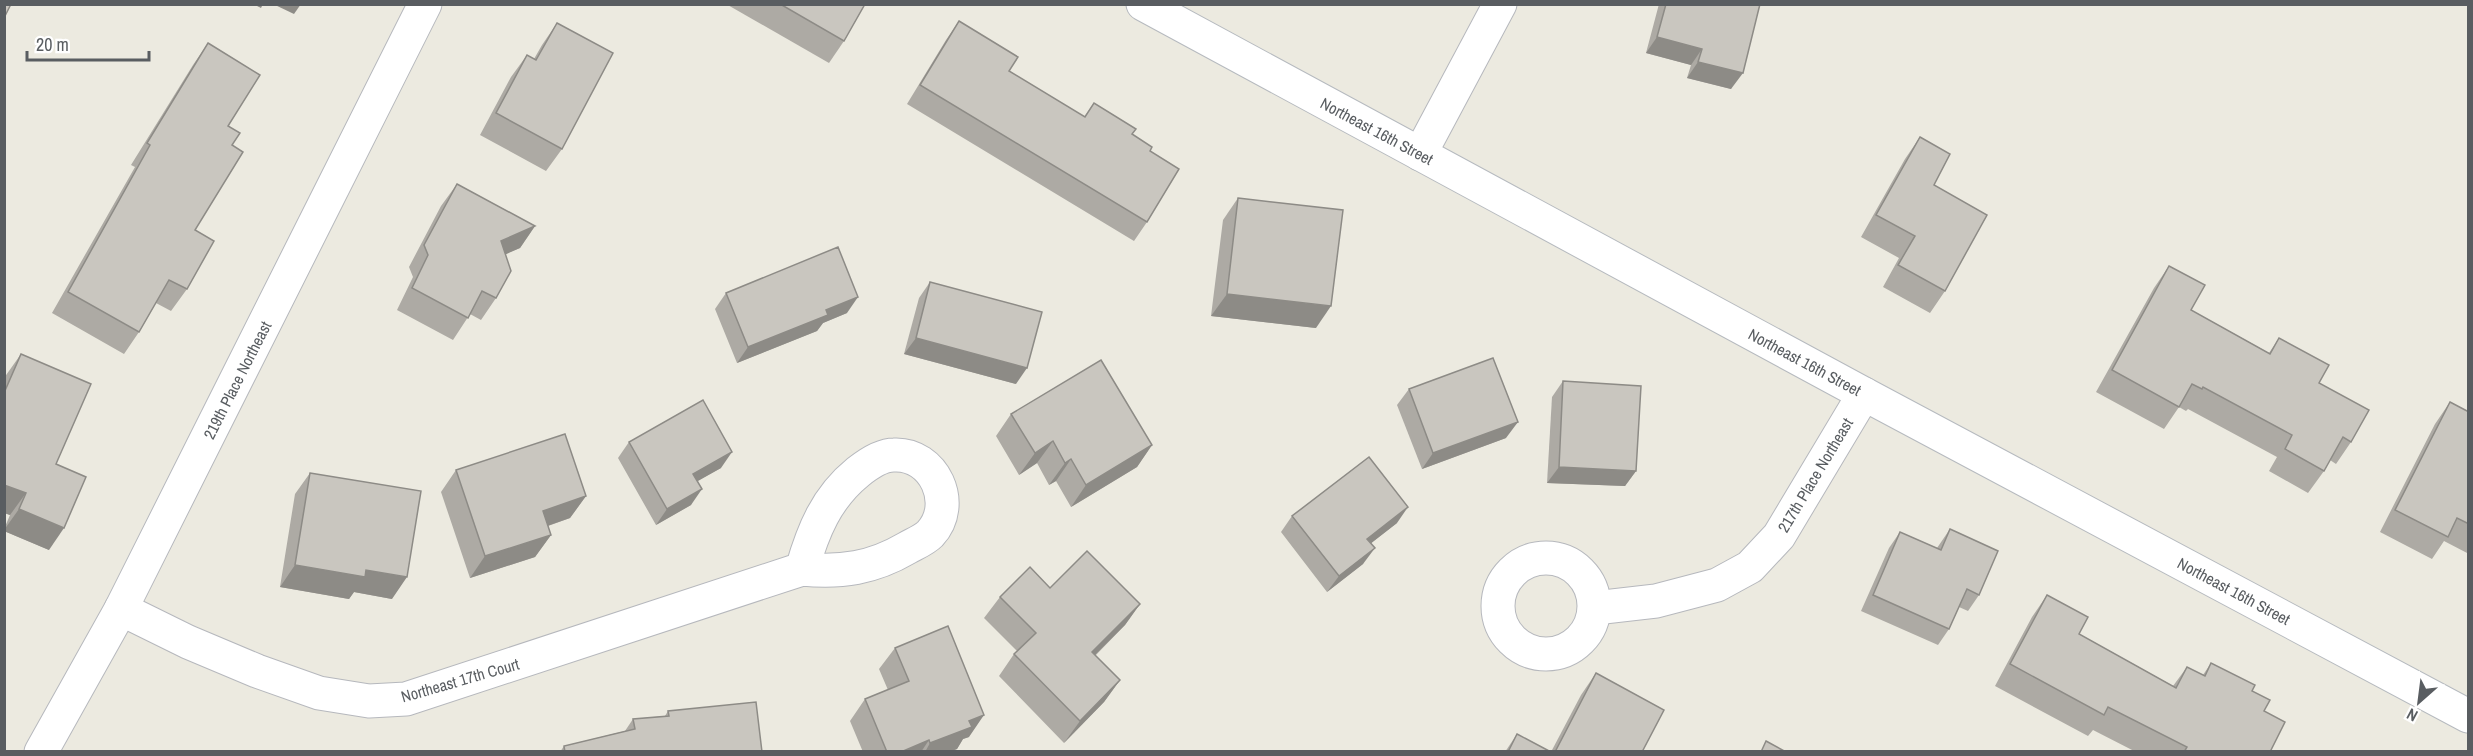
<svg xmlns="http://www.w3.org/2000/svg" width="2473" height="756" viewBox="0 0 2473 756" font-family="'Archivo Narrow',sans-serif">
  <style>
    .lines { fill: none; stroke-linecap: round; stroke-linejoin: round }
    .street-casing { stroke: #b6b8bd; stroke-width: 35 }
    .secondary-casing { stroke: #b6babf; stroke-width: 35 }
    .street { stroke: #fff; stroke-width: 33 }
    .secondary { stroke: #fff; stroke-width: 33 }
    .wall { fill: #adaaa4 }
    .shaded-wall { fill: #8d8b86 }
    .building { fill: #c9c6bf; stroke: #8d8b86; stroke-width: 1.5 }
    .labels { text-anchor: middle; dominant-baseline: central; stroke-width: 4.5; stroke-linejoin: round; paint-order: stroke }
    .street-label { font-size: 16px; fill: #595d61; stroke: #fff }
  </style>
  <rect width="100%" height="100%" fill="#eceae0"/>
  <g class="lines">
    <defs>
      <g id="street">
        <path d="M1420 154 1500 4"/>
        <circle cx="1546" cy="606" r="48"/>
        <path d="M1595 608 1656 601 1717 585 1750 567 1779 536 1864 394"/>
        <path d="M121 609 188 642 257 671 319 693 369 701 406 699 802 569C841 573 873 568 907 548 914 544 924 540 930 534 958 504 934 453 894 455 881 455 868 464 858 472 826 498 813 531 802 569"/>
        <path d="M41 752 121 609 425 4"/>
      </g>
      <path id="secondary" d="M1143 4 1864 394 2468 716"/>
    </defs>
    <!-- street casing -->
    <use href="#street" class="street-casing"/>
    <!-- secondary casing -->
    <use href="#secondary" class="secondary-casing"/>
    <!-- street -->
    <use href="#street" class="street"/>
    <!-- secondary -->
    <use href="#secondary" class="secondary"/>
  </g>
  <!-- wall -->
  <g class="wall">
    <path d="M726 4H865L844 41 829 63Z"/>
    <path d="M1659 4H1760L1731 89 1687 78 1691 65 1646 53Z"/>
    <path d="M959 21 1009 71 1084 117 1094 103 1150 151 1147 222 1134 241 907 104 946 40Z"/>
    <path d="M557 23 562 149 546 171 480 135 511 77 527 55 534 59 542 45Z"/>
    <path d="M208 43 232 145 195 230 187 289 171 311 156 303 139 332 124 354 52 313 135 167 131 165 193 65Z"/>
    <path d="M1920 137 1934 185 1945 291 1930 313 1883 287 1899 258 1861 237 1905 159Z"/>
    <path d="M457 184 535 226 520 248 505 254 496 298 481 320 470 314 453 340 397 310 413 277 409 267 441 206Z"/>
    <path d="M1238 198 1316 328 1211 316 1223 220Z"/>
    <path d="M2169 266 2191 310 2269 353 2279 338 2319 383 2351 442 2336 464 2330 460 2324 471 2308 493 2269 471 2277 457 2188 409 2186 411 2179 407 2164 429 2096 392 2154 288Z"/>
    <path d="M930 282 1016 384 904 354 919 298Z"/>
    <path d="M726 293 847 313 823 323 817 331 737 363 715 309Z"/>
    <path d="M21 354 56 464 49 550 4 531V529L10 515 4 513V378Z"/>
    <path d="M1563 381 1636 471 1625 486 1547 483 1552 397Z"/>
    <path d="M1409 389 1506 438 1422 469 1397 405Z"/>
    <path d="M2450 402 2469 412V554L2444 541 2432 559 2380 532 2435 424Z"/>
    <path d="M1011 414 1152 445 1137 467 1071 507 1056 481 1049 485 1037 463 1019 475 996 436Z"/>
    <path d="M629 442 721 468 697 481 691 505 656 525 618 458Z"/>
    <path d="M456 470 586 496 570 518 548 526 551 535 535 557 470 578 441 492Z"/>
    <path d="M310 473 392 599 354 592 349 599 280 587 295 494Z"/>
    <path d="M1292 516 1397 523 1371 543 1363 564 1327 592 1281 532Z"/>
    <path d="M1950 529 1979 595 1968 611 1959 607 1949 629 1938 645 1861 611 1889 548 1900 532 1937 548Z"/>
    <path d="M1050 588 1140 604 1125 625 1095 656 1120 680 1104 702 1064 743 999 676 1014 654 1017 651 984 618 1000 597Z"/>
    <path d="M2047 595 2079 634 2173 686 2187 667 2203 675 2211 663 2252 691 2264 711 2270 752H2136L2093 730 2088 736 1995 686 2032 617Z"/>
    <path d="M895 648 969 737 963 739 957 749 949 752H863L850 721 865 699 888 690 879 669Z"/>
    <path d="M1596 673 1642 752H1551L1581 695Z"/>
    <path d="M668 711 762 752H560L564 746 625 731 633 719 665 716Z"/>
    <path d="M1517 734 1551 752H1505Z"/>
  </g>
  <!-- shaded-wall -->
  <g class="shaded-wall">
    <path d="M253 4H263L261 8Z"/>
    <path d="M273 4H301L294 14Z"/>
    <path d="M1657 37 1702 49 1691 65 1646 53Z"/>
    <path d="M1698 62 1743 73 1731 89 1687 78Z"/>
    <path d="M535 226 520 248 486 263 501 241Z"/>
    <path d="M1227 294 1331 306 1316 328 1211 316Z"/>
    <path d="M858 297 847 313 823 323 817 331 737 363 748 347 826 310Z"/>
    <path d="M916 338 1027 368 1016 384 904 354Z"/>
    <path d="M1518 422 1506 438 1422 469 1433 453Z"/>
    <path d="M1053 441 1037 463 1019 475 1035 453Z"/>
    <path d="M1152 445 1137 467 1071 507 1086 485Z"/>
    <path d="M732 452 721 468 682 490 693 474Z"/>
    <path d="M1071 459 1056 481 1049 485 1065 463Z"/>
    <path d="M1559 467 1636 471 1625 486 1547 483Z"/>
    <path d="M4 485 26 493 10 515 4 513Z"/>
    <path d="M702 489 691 505 656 525 667 509Z"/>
    <path d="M586 496 570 518 527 533 543 511Z"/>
    <path d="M1408 507 1397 523 1356 555 1367 539Z"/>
    <path d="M19 509 64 528 49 550 4 531V530Z"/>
    <path d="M551 535 535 557 470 578 485 556Z"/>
    <path d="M1375 548 1363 564 1327 592 1339 576Z"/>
    <path d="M295 565 366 570 407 577 392 599 354 592 349 599 280 587Z"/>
    <path d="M1140 604 1125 625 1076 674 1092 652Z"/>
    <path d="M1120 680 1104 702 1064 743 1080 721Z"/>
    <path d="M984 715 969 737 963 739 957 749 949 752H925L930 743 969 721Z"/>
    <path d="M929 740 921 752H901Z"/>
  </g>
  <!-- building -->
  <g class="building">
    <path d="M4 4H11L4 18Z"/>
    <path d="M780 4H865L844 41Z"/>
    <path d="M1666 4H1760L1743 73 1698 62 1702 49 1657 37Z"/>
    <path d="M959 21 1018 57 1009 71 1085 117 1094 103 1136 129 1132 134 1152 147 1150 151 1179 169 1147 222 920 85Z"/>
    <path d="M557 23 613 53 562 149 496 113 527 55 536 60Z"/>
    <path d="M208 43 260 75 228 126 240 133 232 145 243 152 195 230 214 241 187 289 169 280 139 332 68 292 150 145 147 143Z"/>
    <path d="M1920 137 1950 154 1934 185 1987 215 1945 291 1898 265 1915 236 1876 215Z"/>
    <path d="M457 184 535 226 501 241 511 271 496 298 482 291 468 318 412 288 428 255 424 245Z"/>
    <path d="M1238 198 1343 210 1331 306 1227 294Z"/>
    <path d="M838 247 858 297 826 310 828 315 748 347 726 293Z"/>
    <path d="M2169 266 2205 285 2191 310 2270 354 2279 338 2329 365 2319 383 2369 410 2351 442 2343 437 2324 471 2285 449 2292 435 2203 387 2202 389 2192 384 2179 407 2112 370Z"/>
    <path d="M930 282 1042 312 1027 368 916 338Z"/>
    <path d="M21 354 91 384 56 464 86 477 64 528 19 509 26 493 4 485V393Z"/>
    <path d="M1493 358 1518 422 1433 453 1409 389Z"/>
    <path d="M1101 360 1152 445 1086 485 1071 459 1065 463 1053 441 1035 453 1011 414Z"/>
    <path d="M1563 381 1641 386 1636 471 1559 467Z"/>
    <path d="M703 400 732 452 693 474 702 489 667 509 629 442Z"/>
    <path d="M2450 402 2469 412V524L2457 518 2448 537 2395 510Z"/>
    <path d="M565 434 586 496 543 511 551 535 485 556 456 470Z"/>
    <path d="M1369 457 1408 507 1367 539 1375 548 1339 576 1292 516Z"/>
    <path d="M310 473 421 491 407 577 366 570 365 577 295 565Z"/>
    <path d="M1950 529 1998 551 1979 595 1967 589 1949 629 1873 595 1900 532 1941 550Z"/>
    <path d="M1087 551 1140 604 1092 652 1120 680 1080 721 1014 654 1036 633 1000 597 1030 567 1050 588Z"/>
    <path d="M2047 595 2088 617 2079 634 2176 688 2187 667 2205 676 2211 663 2255 685 2252 691 2270 700 2264 711 2285 722 2270 752H2184L2187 747 2108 707 2104 715 2010 664Z"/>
    <path d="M948 626 984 715 969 721 972 727 930 743 929 740 901 752H887L865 699 909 681 895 648Z"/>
    <path d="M1596 673 1664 710 1642 752H1555Z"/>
    <path d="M756 702 762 752H565L564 746 635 729 633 719 669 716 668 711Z"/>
    <path d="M1517 734 1551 752H1508Z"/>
    <path d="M1766 741 1786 752H1761Z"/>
  </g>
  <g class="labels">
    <!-- street labels -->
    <g class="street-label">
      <text transform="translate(1377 131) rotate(28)">Northeast 16th Street</text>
      <text transform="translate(1805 362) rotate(28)">Northeast 16th Street</text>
      <text transform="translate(237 380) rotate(-63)">219th Place Northeast</text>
      <text transform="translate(1815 475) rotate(-59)">217th Place Northeast</text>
      <text transform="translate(2234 591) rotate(28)">Northeast 16th Street</text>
      <text transform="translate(460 680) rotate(-16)">Northeast 17th Court</text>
    </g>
  </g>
  <!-- border -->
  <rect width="2473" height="756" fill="none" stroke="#595d61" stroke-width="12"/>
  <!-- north arrow -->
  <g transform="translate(2419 702) rotate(208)" stroke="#ffffff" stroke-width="4.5" paint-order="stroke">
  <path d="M0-4.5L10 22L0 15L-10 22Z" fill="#595d61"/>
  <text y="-9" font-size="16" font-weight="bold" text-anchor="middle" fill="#595d61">N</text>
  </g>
  <!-- scale -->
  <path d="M27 51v9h122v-9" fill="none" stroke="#595d61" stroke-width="3"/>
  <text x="36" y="51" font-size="18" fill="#595d61" stroke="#ffffff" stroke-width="4.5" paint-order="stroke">20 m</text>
</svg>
